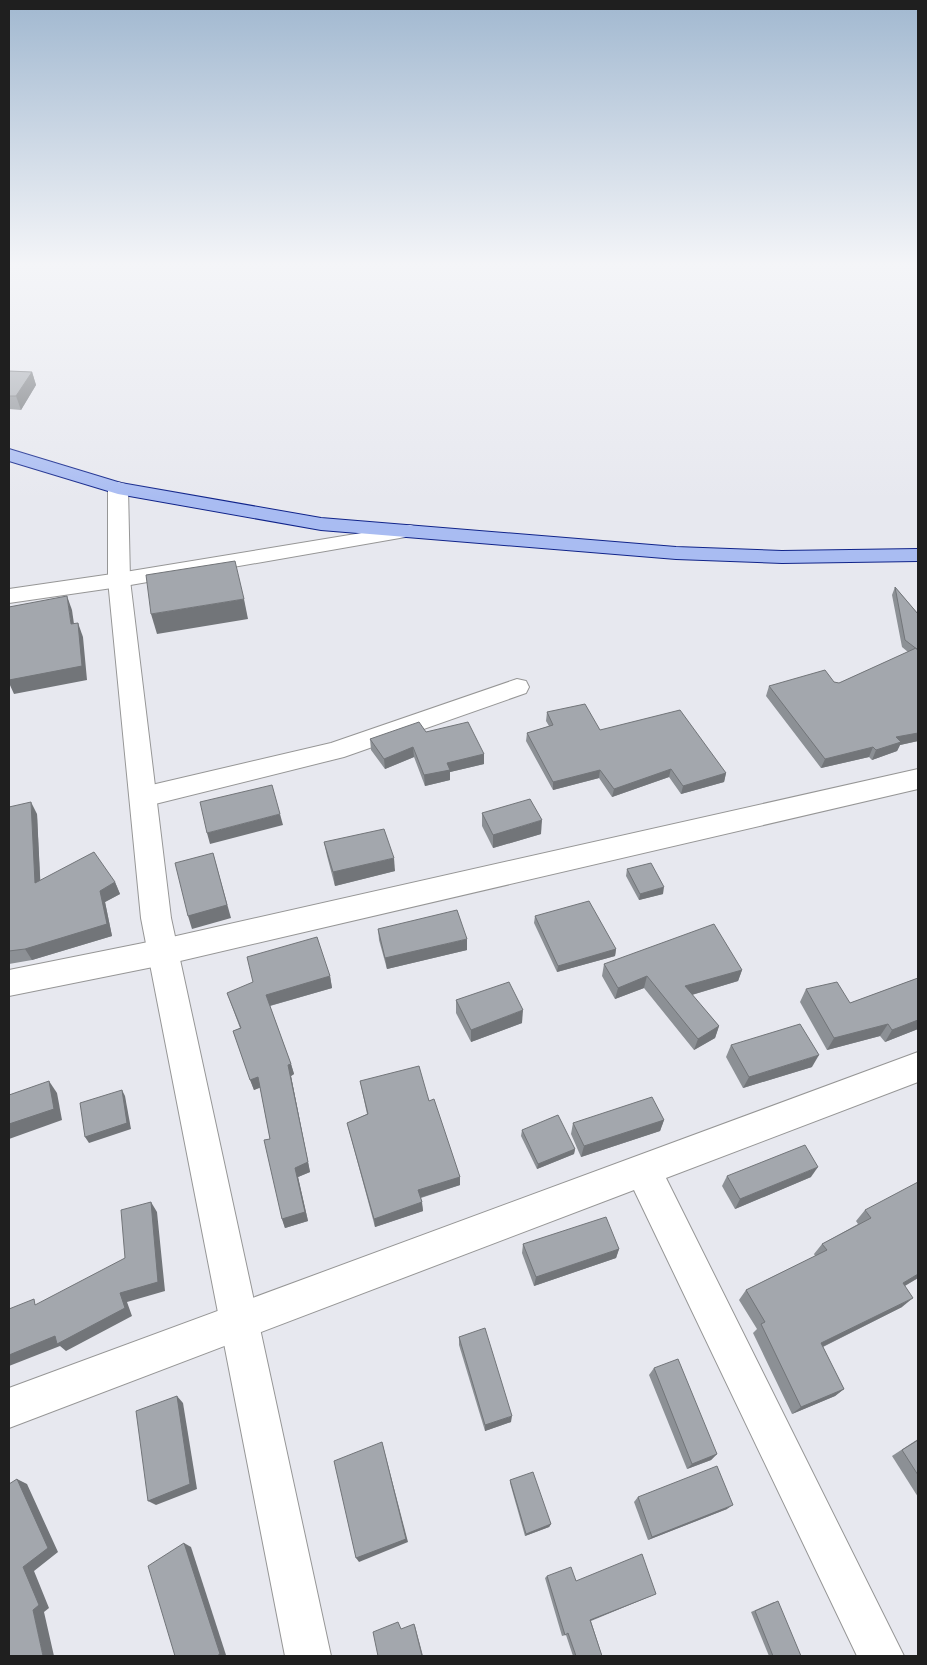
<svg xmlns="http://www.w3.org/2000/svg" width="927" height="1665" viewBox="0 0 927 1665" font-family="'PT Sans',sans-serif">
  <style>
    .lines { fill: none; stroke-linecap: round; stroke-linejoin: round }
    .minor-casing { stroke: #969696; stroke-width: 2 }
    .tertiary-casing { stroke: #969696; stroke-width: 2 }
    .primary-casing { stroke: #11248a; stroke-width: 2 }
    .minor { fill: #fff; fill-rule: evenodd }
    .tertiary { fill: #fff; fill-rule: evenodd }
    .primary { fill: #a9bcf2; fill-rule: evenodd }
    .wall { fill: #8c9095 }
    .shaded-wall { fill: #727579 }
    .building { fill: #a3a7ad; stroke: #727579 }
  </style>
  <rect width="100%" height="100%" fill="#e7e8ef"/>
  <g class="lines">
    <defs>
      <g id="minor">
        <path d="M410 525 417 527 420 531 417 535 119 587 9 603V589L119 573Z"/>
        <path d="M517 679 526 681 529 687 526 693 344 757 143 807 134 804 130 797 134 790 143 787 331 743Z"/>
        <path d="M918 769V789L163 965 9 996V970L163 939Z"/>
        <path d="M918 1052V1082L666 1178 904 1656H857L634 1190 9 1428V1388Z"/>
      </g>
      <path id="tertiary" d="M118 482 125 484 128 488 130 580 171 918 331 1656H285L141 918 108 580V488L111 484Z"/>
      <path id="primary" d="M9 449 121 483 321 518 676 547 782 551 918 549V561L782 563 676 559 321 530 118 494 9 461Z"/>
    </defs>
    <!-- minor casing -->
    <use href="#minor" class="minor-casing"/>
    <!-- tertiary casing -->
    <use href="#tertiary" class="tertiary-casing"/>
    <!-- primary casing -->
    <use href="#primary" class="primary-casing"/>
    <!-- minor -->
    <use href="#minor" class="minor"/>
    <!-- tertiary -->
    <use href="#tertiary" class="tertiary"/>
    <!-- primary -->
    <use href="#primary" class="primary"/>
  </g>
  <!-- wall -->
  <g class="wall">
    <path d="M9 371 32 372 36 385 21 410 9 409Z"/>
    <path d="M895 587 918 614V741L900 745 897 751 872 760 869 757 821 768 766 696 769 686 834 682 839 683 908 652 902 647 892 595Z"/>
    <path d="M547 712 726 773 724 782 681 794 669 777 612 797 599 778 553 790 526 741 527 733 549 726 546 721Z"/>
    <path d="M426 732 484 754V764L450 772V780L425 786 414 757 385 769 371 750 370 739Z"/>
    <path d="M9 807 37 814 40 880 115 882 120 894 105 902 112 936 32 960 9 964Z"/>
    <path d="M482 813 541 834 493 848 482 826Z"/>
    <path d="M324 842 395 871 335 886 327 856Z"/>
    <path d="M627 869 663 894 639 900 626 876Z"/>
    <path d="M535 916 616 949 615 956 557 972 534 923Z"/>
    <path d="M378 929 467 950 387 969 379 940Z"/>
    <path d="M604 964 742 970 738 981 692 995 719 1026 715 1038 694 1050 644 988 615 999 602 976Z"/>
    <path d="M330 976 332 988 270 1006 291 1064 294 1074 291 1076 310 1172 298 1177 308 1221 285 1228 282 1219 270 1139 260 1087 254 1090 233 1031 240 1028 227 993Z"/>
    <path d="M918 978V1029L885 1042 880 1036 827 1050 800 1002 806 989 850 1003Z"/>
    <path d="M456 1000 522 1023 471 1042 456 1013Z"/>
    <path d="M731 1045 812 1067 743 1088 726 1057Z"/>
    <path d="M360 1081 429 1101 460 1177V1185L421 1198 423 1211 375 1227 347 1123 367 1114Z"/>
    <path d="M664 1120 660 1131 581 1157 571 1134 573 1123Z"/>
    <path d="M522 1130 575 1149 574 1154 537 1169 521 1136Z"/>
    <path d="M727 1176 811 1177 735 1209 722 1186Z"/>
    <path d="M865 1210 918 1278 905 1286 902 1307 823 1347 844 1389 835 1396 792 1414 753 1333 757 1329 739 1300 746 1290 815 1256 814 1254 822 1244 858 1224 856 1221Z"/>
    <path d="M523 1244 619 1249 616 1258 534 1286 522 1253Z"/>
    <path d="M459 1337 511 1422 485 1431 459 1345Z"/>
    <path d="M654 1368 717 1454 711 1460 687 1469 649 1375Z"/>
    <path d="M918 1439V1497L892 1456Z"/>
    <path d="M510 1480 551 1524 549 1527 525 1536 510 1483Z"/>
    <path d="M638 1497 727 1509 648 1540 634 1502Z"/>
    <path d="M547 1576 576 1581 651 1596 591 1621 602 1656H573L566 1635 562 1636 545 1578Z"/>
    <path d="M774 1602 801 1656H769L751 1612Z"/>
  </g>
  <!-- shaded-wall -->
  <g class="shaded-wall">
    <path d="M32 372 36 385 21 410 16 396Z"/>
    <path d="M67 596 72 610 76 638 71 624Z"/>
    <path d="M244 599 248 619 157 634 151 614Z"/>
    <path d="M78 623 83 637 87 680 14 694 9 683V680Z"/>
    <path d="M918 733V741L900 745 897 751 872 760 876 750 896 737Z"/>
    <path d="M413 747 414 757 385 769 384 759Z"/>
    <path d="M873 747 869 757 821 768 825 759Z"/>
    <path d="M484 754V764L450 772V780L425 786 424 775 447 763Z"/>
    <path d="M671 769 669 777 612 797 614 789Z"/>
    <path d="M600 770 599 778 553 790V782Z"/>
    <path d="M726 773 724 782 681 794 683 786Z"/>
    <path d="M31 802 37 814 41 895 35 883Z"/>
    <path d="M280 814 283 825 210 844 207 833Z"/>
    <path d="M542 820 541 834 493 848V835Z"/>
    <path d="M213 853 231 918 192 929 188 916Z"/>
    <path d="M394 858 395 871 335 886 333 872Z"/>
    <path d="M115 882 120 894 105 902 112 936 32 960 25 949 100 891Z"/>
    <path d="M664 887 663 894 639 900 640 894Z"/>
    <path d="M467 939V950L387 969 385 958Z"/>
    <path d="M616 949 615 956 557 972 558 966Z"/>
    <path d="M742 970 738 981 681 998 685 986Z"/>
    <path d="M330 976 332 988 269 1006 266 995Z"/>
    <path d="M647 976 644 988 615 999 618 988Z"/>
    <path d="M523 1010 522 1023 471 1042V1030Z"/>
    <path d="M918 1020V1029L885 1042 892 1030Z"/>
    <path d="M888 1024 880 1036 827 1050 834 1038Z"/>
    <path d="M719 1026 715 1038 694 1050 698 1039Z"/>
    <path d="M819 1055 812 1067 743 1088 749 1077Z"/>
    <path d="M291 1064 294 1074 291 1076 310 1172 298 1177 308 1221 285 1228 282 1219 295 1168 288 1065Z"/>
    <path d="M258 1077 262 1087 254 1090 250 1080Z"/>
    <path d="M49 1081 57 1093 62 1120 9 1139V1124Z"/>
    <path d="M122 1090 125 1096 131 1129 89 1143 85 1137Z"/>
    <path d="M664 1120 660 1131 581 1157 584 1146Z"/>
    <path d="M575 1149 574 1154 537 1169 538 1164Z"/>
    <path d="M818 1167 811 1177 735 1209 740 1199Z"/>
    <path d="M460 1177V1185L419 1198 418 1190Z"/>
    <path d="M151 1202 157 1212 165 1291 127 1302 132 1316 66 1351 60 1346 9 1366V1355L120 1293Z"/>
    <path d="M422 1202 423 1211 375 1227 374 1219Z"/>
    <path d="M619 1249 616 1258 534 1286 536 1277Z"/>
    <path d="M918 1274V1278L892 1293 903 1283Z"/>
    <path d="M913 1298 902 1307 812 1352 821 1343Z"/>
    <path d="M844 1389 835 1396 792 1414 801 1407Z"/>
    <path d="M177 1396 183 1403 197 1489 156 1505 148 1501Z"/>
    <path d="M512 1416 511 1422 485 1431V1425Z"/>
    <path d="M382 1442 408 1542 359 1562 356 1558Z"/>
    <path d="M717 1454 711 1460 687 1469 692 1464Z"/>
    <path d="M17 1479 27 1484 58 1552 34 1571 49 1608 44 1612 54 1656H43L23 1567Z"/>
    <path d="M733 1505 727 1509 648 1540 652 1537Z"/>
    <path d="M551 1524 549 1527 525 1536 526 1534Z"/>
    <path d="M184 1543 191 1547 226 1655 225 1656H217Z"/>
    <path d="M656 1594 651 1596 587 1622 590 1620Z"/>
    <path d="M414 1624 415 1626 423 1656H422Z"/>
  </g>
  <!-- building -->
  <g class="building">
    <path d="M9 371 32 372 16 396H9Z"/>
    <path d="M235 561 244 599 151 614 146 575Z"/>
    <path d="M895 587 918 614V650L905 640Z"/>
    <path d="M67 596 71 624 78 623 82 666 9 680V607Z"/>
    <path d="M916 648 918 651V733L896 737 901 742 876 750 873 747 825 759 769 686 825 670 834 682 839 683Z"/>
    <path d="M585 704 600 730 680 710 726 773 683 786 671 769 614 789 600 770 553 782 527 733 553 725 547 712Z"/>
    <path d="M419 722 426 732 468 722 484 754 447 763 450 770 424 775 413 747 384 759 370 739Z"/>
    <path d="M272 785 280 814 207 833 200 802Z"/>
    <path d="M530 799 542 820 493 835 482 813Z"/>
    <path d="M31 802 35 883 94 852 115 882 100 891 107 924 25 949 9 951V807Z"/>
    <path d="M384 829 394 858 333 872 324 842Z"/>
    <path d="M213 853 227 905 188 916 175 863Z"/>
    <path d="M651 863 664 887 640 894 627 869Z"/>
    <path d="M589 901 616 949 558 966 535 916Z"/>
    <path d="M457 910 467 939 385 958 378 929Z"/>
    <path d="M714 924 742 970 685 986 719 1026 698 1039 647 976 618 988 604 964Z"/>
    <path d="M317 937 330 976 266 995 291 1064 288 1065 308 1162 295 1168 305 1212 282 1219 264 1140 270 1139 258 1077 250 1080 233 1031 241 1028 227 993 253 982 247 957Z"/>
    <path d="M918 978V1020L892 1030 888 1024 834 1038 806 989 837 982 850 1003Z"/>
    <path d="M509 982 523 1010 471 1030 456 1000Z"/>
    <path d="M800 1024 819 1055 749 1077 731 1045Z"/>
    <path d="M419 1066 429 1101 434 1099 460 1177 418 1190 422 1202 374 1219 347 1123 368 1114 360 1081Z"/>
    <path d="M49 1081 54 1109 9 1124V1095Z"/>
    <path d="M122 1090 127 1123 85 1137 80 1103Z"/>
    <path d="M652 1097 664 1120 584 1146 573 1123Z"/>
    <path d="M558 1115 575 1149 538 1164 522 1130Z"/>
    <path d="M805 1145 818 1167 740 1199 727 1176Z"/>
    <path d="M918 1182V1274L903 1283 913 1298 821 1343 844 1389 801 1407 761 1324 765 1322 746 1290 827 1250 822 1244 871 1218 865 1210Z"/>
    <path d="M151 1202 158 1282 120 1293 125 1308 57 1344 55 1336 9 1355V1309L34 1299 35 1305 125 1258 121 1210Z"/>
    <path d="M606 1217 619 1249 536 1277 523 1244Z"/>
    <path d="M485 1328 512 1416 485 1425 459 1337Z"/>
    <path d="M678 1359 717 1454 692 1464 654 1368Z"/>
    <path d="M177 1396 190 1484 148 1501 136 1411Z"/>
    <path d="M918 1440V1475L902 1450Z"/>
    <path d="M382 1442 406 1539 356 1558 334 1461Z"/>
    <path d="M717 1466 733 1505 652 1537 638 1497Z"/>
    <path d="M533 1472 551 1524 526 1534 510 1480Z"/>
    <path d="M17 1479 48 1548 23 1567 39 1605 33 1610 43 1656H9V1484Z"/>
    <path d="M184 1543 220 1654 217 1656H175L148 1566Z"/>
    <path d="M642 1554 656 1594 590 1620 602 1656H576L568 1633 565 1635 547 1576 571 1567 576 1581Z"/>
    <path d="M778 1601 801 1656H773L755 1611Z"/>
    <path d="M398 1622 401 1629 414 1624 422 1656H378L373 1632Z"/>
  </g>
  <!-- sky -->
  <linearGradient id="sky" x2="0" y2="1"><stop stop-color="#a1b8d0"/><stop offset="0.53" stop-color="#f4f5f8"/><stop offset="1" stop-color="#f4f5f8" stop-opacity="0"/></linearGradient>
  <rect width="927" height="500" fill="url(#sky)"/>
  <!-- border -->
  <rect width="927" height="1665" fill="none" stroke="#1f1f1f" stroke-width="20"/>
</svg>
